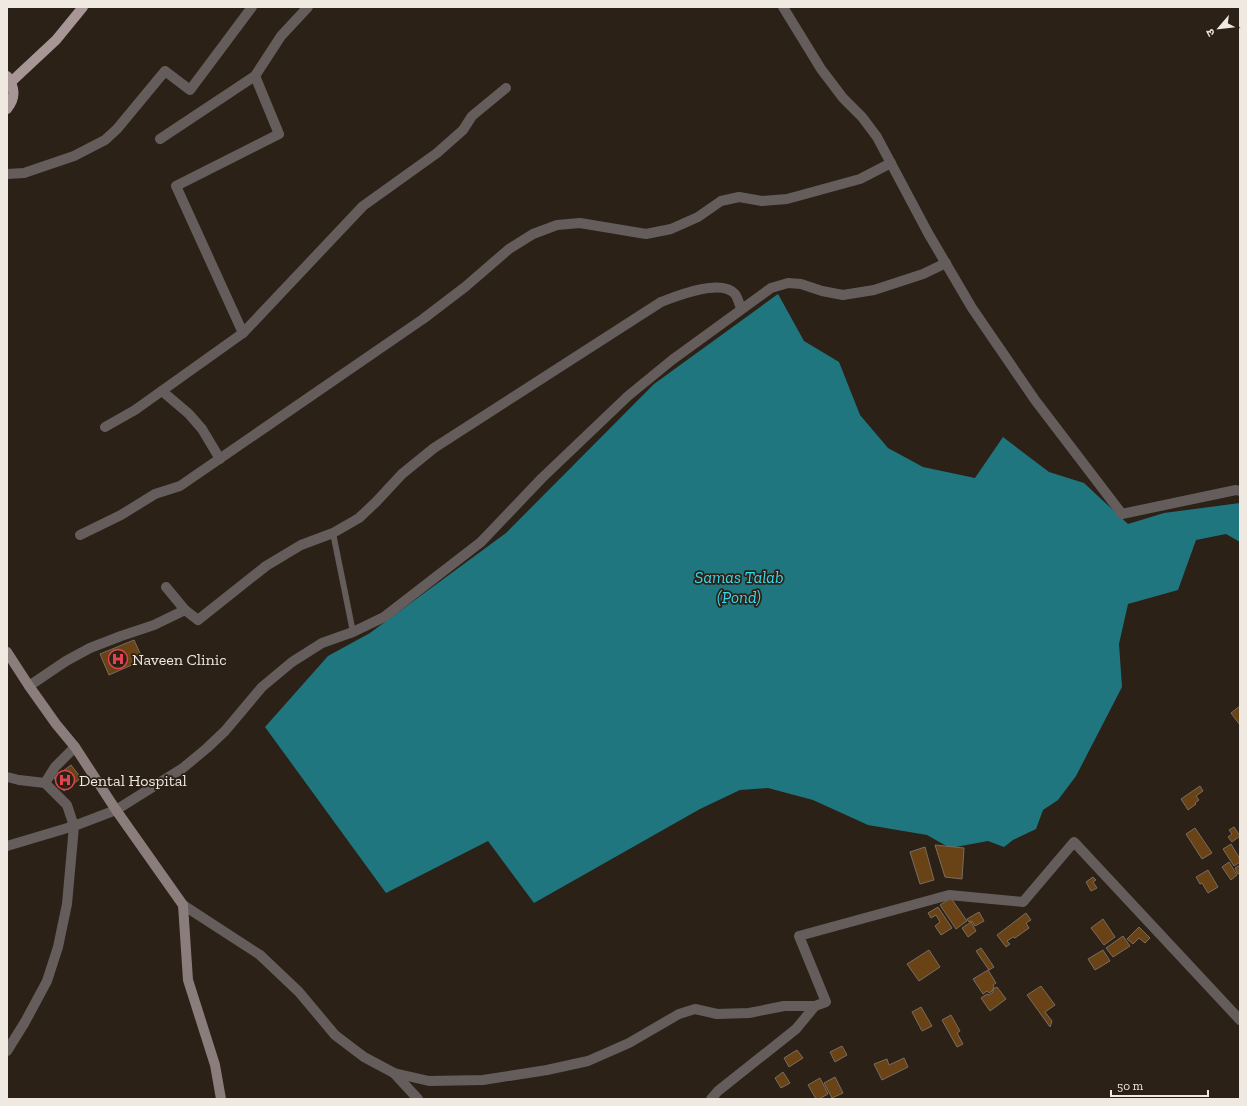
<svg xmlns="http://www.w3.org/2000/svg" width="1247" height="1106" viewBox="0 0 1247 1106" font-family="'Zilla Slab','Noto Sans Devanagari',serif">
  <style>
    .water { fill: #20767f }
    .building { fill: #694216; stroke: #796d61 }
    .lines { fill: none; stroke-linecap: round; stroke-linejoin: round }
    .lane { stroke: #655d5c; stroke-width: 6 }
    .street { stroke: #655d5c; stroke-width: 10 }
    .secondary { stroke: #8b7d7c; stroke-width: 10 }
    .primary { stroke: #a79695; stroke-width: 10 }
    .labels { text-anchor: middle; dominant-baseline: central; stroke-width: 3.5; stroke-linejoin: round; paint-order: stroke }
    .poi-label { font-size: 16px; fill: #f0e9e2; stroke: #2b2117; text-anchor: start }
    .water-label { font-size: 17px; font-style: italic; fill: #38daec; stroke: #2b2117 }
  </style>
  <rect width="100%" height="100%" fill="#2b2117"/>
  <!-- water -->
  <path class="water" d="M778 294 804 341 839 362 860 415 888 448 923 467 975 478 1003 437 1049 472 1084 483 1128 524 1164 513 1240 503V542L1226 534 1196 540 1178 590 1128 604 1119 644 1122 687 1076 776 1058 800 1043 810 1036 829 1013 840 1004 847 988 841 950 848 927 835 868 825 813 800 768 788 740 790 700 809 534 903 488 841 386 893 265 727 328 656 370 633 506 533 654 384Z"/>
  <!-- building -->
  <g class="building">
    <path d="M134 640 143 660 109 675 100 654Z"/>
    <path d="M1240 706V725L1231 713Z"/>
    <path d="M71 765 81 778 64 791 54 778Z"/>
    <path d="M1200 786 1203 791 1196 796 1199 800 1195 803 1196 804 1188 810 1181 799Z"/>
    <path d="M1234 827 1240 836 1232 842 1228 837 1232 834 1229 830Z"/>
    <path d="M1195 828 1212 853 1202 859 1186 834Z"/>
    <path d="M1231 844 1240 859V862L1234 866 1223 849Z"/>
    <path d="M935 845 964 848 962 879 945 877Z"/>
    <path d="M925 847 934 880 920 884 910 852Z"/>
    <path d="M1229 862 1237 875 1231 880 1222 867Z"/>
    <path d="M1240 865V873L1238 874 1235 868Z"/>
    <path d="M1208 870 1218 887 1208 893 1202 883 1200 884 1196 877Z"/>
    <path d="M1093 877 1096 880 1093 882 1097 888 1091 891 1086 882Z"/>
    <path d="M951 898 967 921 956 929 940 905Z"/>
    <path d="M938 907 952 928 941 935 935 926 940 922 936 915 931 918 928 913Z"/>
    <path d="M979 912 984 921 975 926 972 921 969 922 967 919Z"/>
    <path d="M1026 913 1031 920 1026 923 1029 928 1015 938 1013 937 1007 941 1010 944 1006 947 997 935Z"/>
    <path d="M1103 919 1115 937 1104 945 1091 928Z"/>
    <path d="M971 922 976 931 968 937 962 928Z"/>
    <path d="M1139 927 1150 938 1145 943 1139 938 1133 944 1127 939Z"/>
    <path d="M1123 936 1130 946 1113 957 1106 948Z"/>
    <path d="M981 948 994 967 989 970 976 951Z"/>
    <path d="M929 950 940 967 919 981 907 964Z"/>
    <path d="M1103 950 1110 961 1095 970 1088 959Z"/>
    <path d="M988 970 996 983 993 985 994 987 992 991 989 993 987 991 983 994 973 979Z"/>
    <path d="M1041 986 1055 1005 1045 1012 1052 1021 1050 1027 1027 995Z"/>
    <path d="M997 987 1006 999 990 1011 981 998 987 994 989 995 993 992V989Z"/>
    <path d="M921 1007 932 1026 922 1031 912 1012Z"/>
    <path d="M951 1015 960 1031 957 1033 963 1044 957 1047 942 1020Z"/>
    <path d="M842 1046 847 1055 835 1062 830 1052Z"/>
    <path d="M797 1050 803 1058 789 1067 784 1058Z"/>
    <path d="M904 1058 908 1067 882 1080 874 1064 887 1059 889 1065Z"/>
    <path d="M783 1072 790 1083 781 1088 775 1078Z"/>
    <path d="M835 1077 843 1093 832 1098 824 1083Z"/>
    <path d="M820 1078 828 1094 819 1099H816L808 1085Z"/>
  </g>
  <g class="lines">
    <!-- lane -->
    <path class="lane" d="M333 533 353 632"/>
    <!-- street -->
    <g class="street">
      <path d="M783 7 821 69 843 98 862 117 877 137 928 233 972 308 1035 400 1122 514 1236 490 1240 491"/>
      <path d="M160 139 255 76 281 36 308 7"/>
      <path d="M7 174 24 173 74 156 105 140 117 129 165 71 190 90 252 7"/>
      <path d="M243 333 363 206 437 153 463 130 472 116 506 88"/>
      <path d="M162 391 189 414 202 429 220 459"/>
      <path d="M105 427 135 410 243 333 176 186 279 134 255 76"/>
      <path d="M80 535 121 515 155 494 180 486 423 319 465 287 509 249 533 234 557 225 580 223 646 234 671 229 698 217 721 201 739 197 762 201 787 199 860 179 891 163"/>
      <path d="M166 587 185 610 198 620 266 566 301 545 333 533 359 518 376 502 402 474 434 448 661 302C677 296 721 278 735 294 738 298 739 304 741 308"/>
      <path d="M29 686 66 661 90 648 121 636 154 625 185 610"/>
      <path d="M7 777 19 780 45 783 67 805 74 826 67 904 58 947 47 981 25 1022 7 1051"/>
      <path d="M45 783 55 767 75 747"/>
      <path d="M7 846 74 826 116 810 183 768 207 748 225 731 262 687 292 662 322 643 353 632 384 617 481 542 542 478 628 396 672 360 771 288 788 283 801 284 822 291 843 295 874 290 923 274 946 263"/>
      <path d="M183 905 260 955 299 992 335 1035 364 1057 394 1073 429 1081 483 1080 547 1070 588 1061 629 1043 679 1014 695 1009 717 1014 749 1013 784 1006H815L826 1002 799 936 949 895 1023 902 1074 842 1240 1020"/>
      <path d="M394 1073 418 1099"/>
      <path d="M711 1099 718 1091 796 1029 815 1006"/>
    </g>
    <!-- secondary -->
    <path class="secondary" d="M7 652 29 686 56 724 75 747 116 810 183 905 188 980 215 1065 221 1099"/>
    <!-- primary -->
    <g class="primary">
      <path d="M7 76C15 87 16 98 7 109"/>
      <path d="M11 82 56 40 83 7"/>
    </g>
  </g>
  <!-- icons -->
  <defs>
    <symbol id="hospital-ring" viewBox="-11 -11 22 22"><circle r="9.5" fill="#2b2117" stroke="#e0444e" stroke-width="1.5"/><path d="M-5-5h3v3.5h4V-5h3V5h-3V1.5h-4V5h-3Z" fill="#e0444e"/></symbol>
  </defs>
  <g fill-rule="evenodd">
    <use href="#hospital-ring" x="107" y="648" width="22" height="22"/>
    <use href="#hospital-ring" x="54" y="769" width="22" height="22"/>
  </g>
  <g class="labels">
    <!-- poi labels -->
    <g class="poi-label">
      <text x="132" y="659">Naveen Clinic</text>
      <text x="79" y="780">Dental Hospital</text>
    </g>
    <!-- water labels -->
    <g class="water-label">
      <text x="739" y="577">Samas Talab<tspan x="739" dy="20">(Pond)</tspan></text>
    </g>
  </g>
  <!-- border -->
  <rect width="1247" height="1106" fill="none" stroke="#f0e9e2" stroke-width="16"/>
  <!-- north arrow -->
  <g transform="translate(1219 28) rotate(242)" stroke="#2b2117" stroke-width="3" paint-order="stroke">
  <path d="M0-3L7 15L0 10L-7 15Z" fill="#f0e9e2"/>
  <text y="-6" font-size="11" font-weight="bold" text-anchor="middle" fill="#f0e9e2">उ</text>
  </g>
  <!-- scale -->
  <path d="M1111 1090v6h97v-6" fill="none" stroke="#f0e9e2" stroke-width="2"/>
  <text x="1117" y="1090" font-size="12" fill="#f0e9e2" stroke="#2b2117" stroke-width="3" paint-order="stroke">50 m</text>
</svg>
